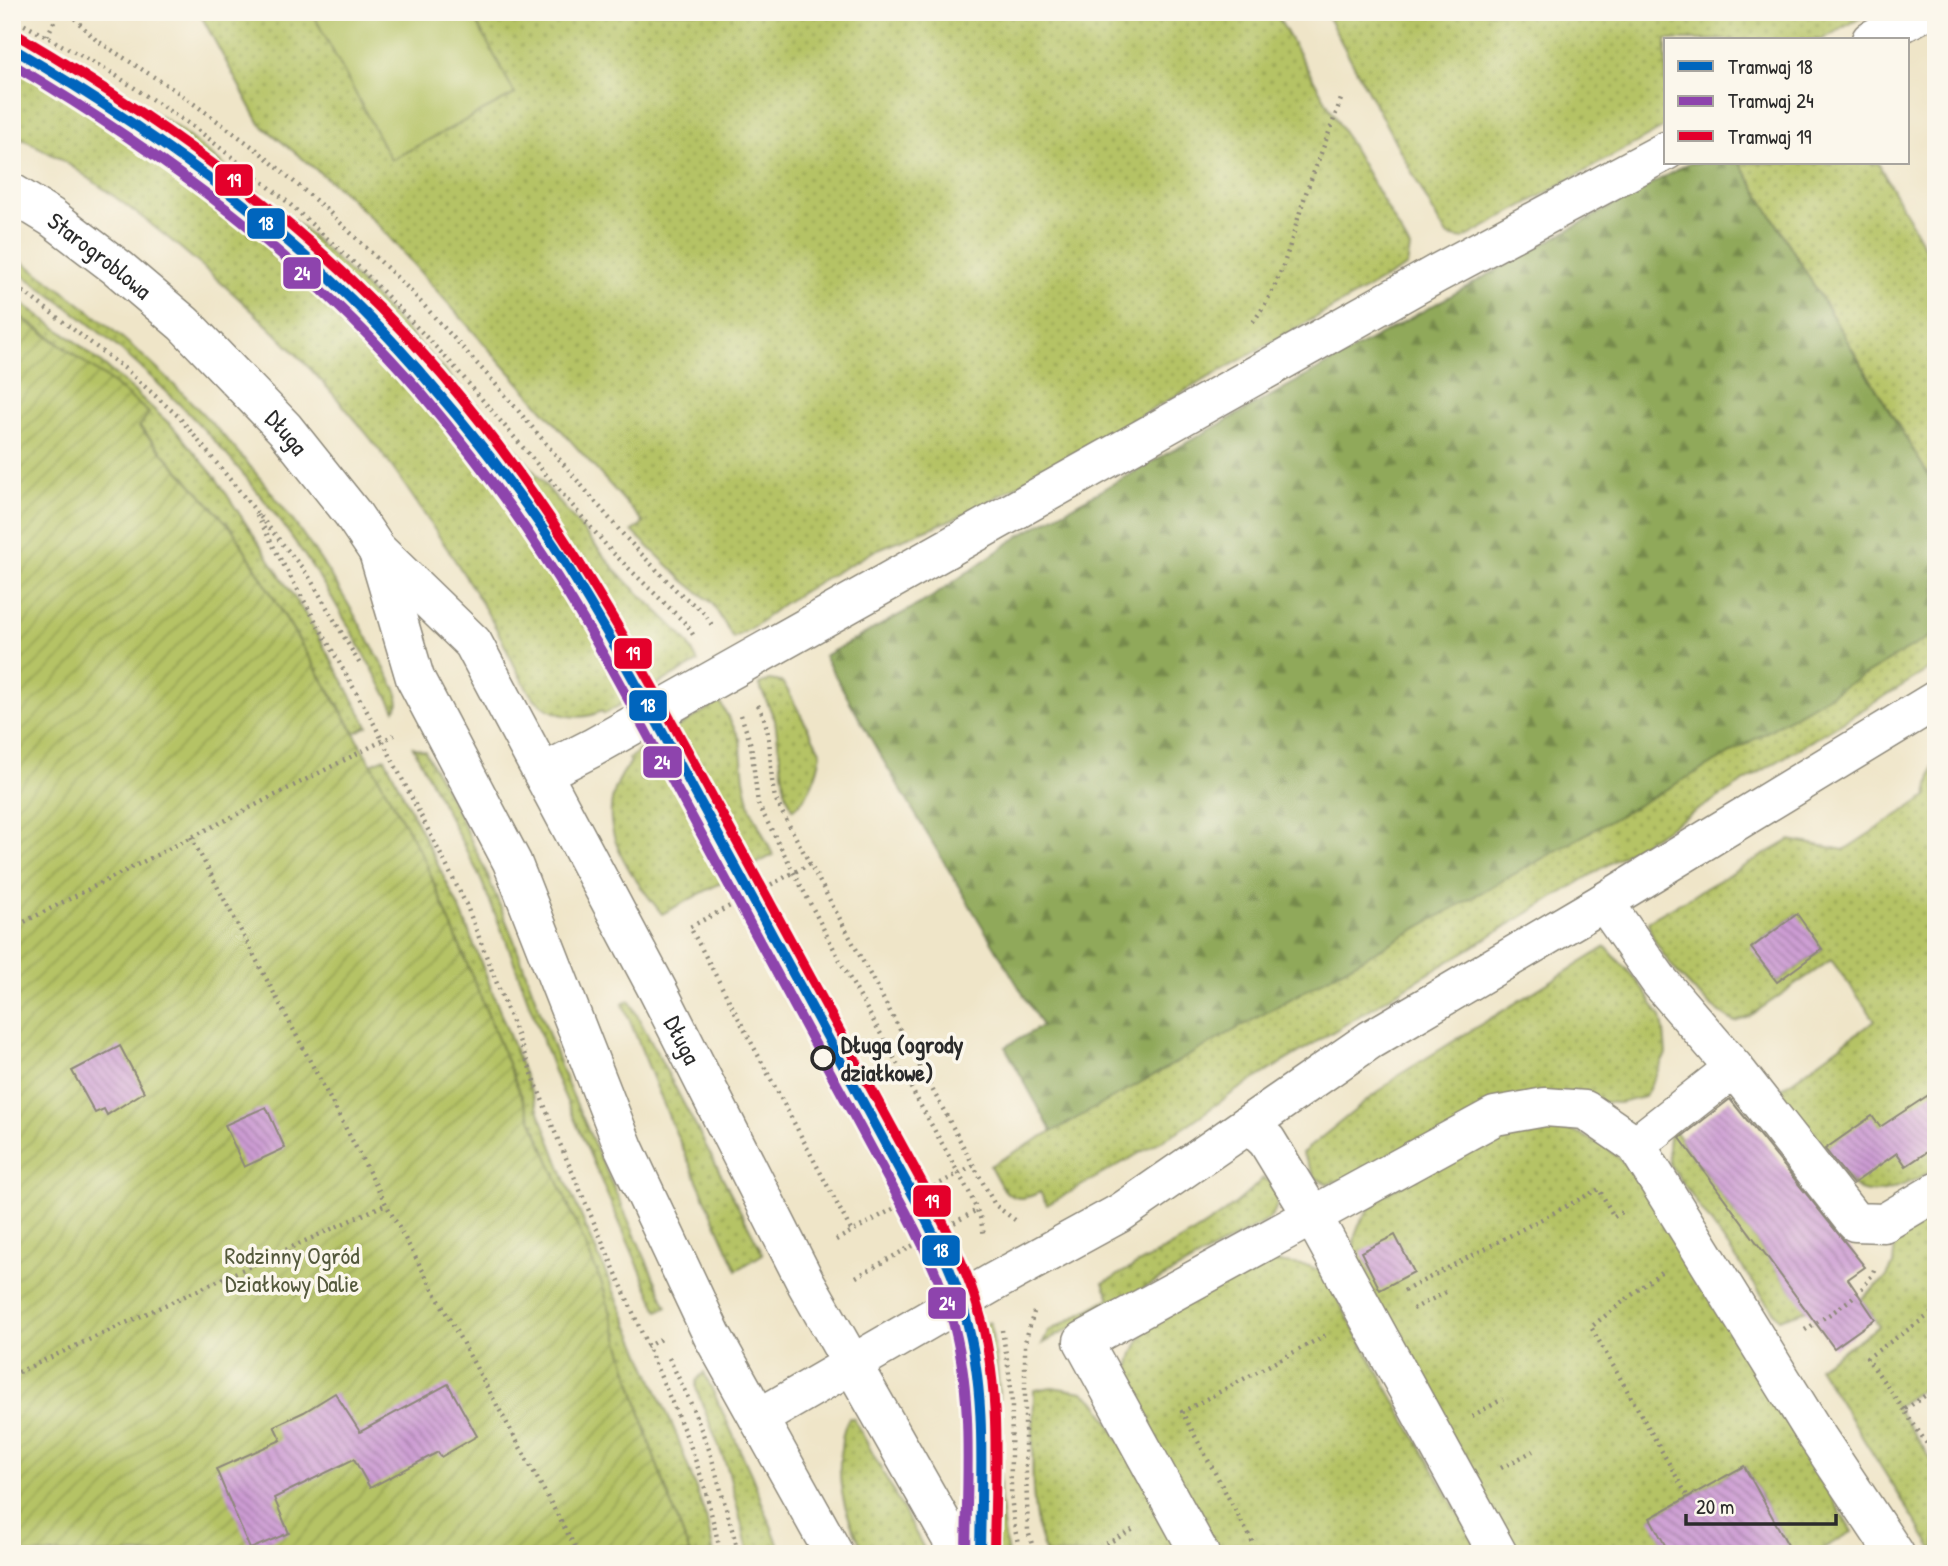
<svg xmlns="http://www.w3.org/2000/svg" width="1948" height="1566" viewBox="0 0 1948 1566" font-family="'Patrick Hand',sans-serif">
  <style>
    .grass { fill: url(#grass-dots); stroke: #707748; stroke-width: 2; fill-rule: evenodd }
    .forest { fill: url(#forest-firs); stroke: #5e6a42; stroke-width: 2 }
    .garden { fill: url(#garden-furrows); stroke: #707748; stroke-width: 2 }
    .pitch { fill: #b5c365; stroke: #707748; stroke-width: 2 }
    .building { fill: url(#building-back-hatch) }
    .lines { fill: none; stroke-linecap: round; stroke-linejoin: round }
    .minor-casing { stroke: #8d887a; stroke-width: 41 }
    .path { stroke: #8d887a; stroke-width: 4.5; stroke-dasharray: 2 5; stroke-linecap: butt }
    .minor { stroke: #fff; stroke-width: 38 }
    .tram-1-casing { stroke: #fbf7ec; stroke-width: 16 }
    .tram-2-casing { stroke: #fbf7ec; stroke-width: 16 }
    .tram-3-casing { stroke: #fbf7ec; stroke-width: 16 }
    .tram-1 { stroke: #0065bd; stroke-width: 10 }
    .tram-2 { stroke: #8e44ad; stroke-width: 10 }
    .tram-3 { stroke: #e4002b; stroke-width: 10 }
    .stop-dot { fill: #fbf7ec; stroke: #2b2b2b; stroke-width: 3.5 }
    .labels { text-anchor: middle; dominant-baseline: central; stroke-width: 7; stroke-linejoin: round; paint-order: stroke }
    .street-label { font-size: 24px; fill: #2b2b2b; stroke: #fbf7ec }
    .stop-label { font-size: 24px; font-weight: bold; fill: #2b2b2b; stroke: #fbf7ec; text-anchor: start }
    .park-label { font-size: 24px; fill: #54593c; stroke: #fbf7ec }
    .line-badge { stroke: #fbf7ec; stroke-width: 2.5 }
    .badge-label { font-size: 19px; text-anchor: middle; font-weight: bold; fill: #fff }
  </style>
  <defs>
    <pattern id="grass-dots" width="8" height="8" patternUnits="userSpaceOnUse" patternTransform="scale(1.75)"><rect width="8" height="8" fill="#b5c365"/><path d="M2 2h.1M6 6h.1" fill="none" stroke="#939f53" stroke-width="1.8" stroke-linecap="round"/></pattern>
    <pattern id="forest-firs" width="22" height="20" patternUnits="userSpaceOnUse" patternTransform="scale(1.75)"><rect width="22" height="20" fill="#90a95a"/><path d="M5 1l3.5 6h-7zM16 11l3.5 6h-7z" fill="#768a4b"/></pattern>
    <pattern id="garden-furrows" width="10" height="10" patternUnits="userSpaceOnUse" patternTransform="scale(1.75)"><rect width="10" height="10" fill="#b5c365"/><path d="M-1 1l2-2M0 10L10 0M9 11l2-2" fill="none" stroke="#939f53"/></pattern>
    <pattern id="building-back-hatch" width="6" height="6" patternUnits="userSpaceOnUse" patternTransform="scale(1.75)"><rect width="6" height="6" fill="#cc9bd3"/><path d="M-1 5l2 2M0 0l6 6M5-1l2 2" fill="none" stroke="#a67fab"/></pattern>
  </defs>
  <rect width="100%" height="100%" fill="#fbf7ec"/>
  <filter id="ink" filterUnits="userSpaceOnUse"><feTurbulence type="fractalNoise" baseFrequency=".0143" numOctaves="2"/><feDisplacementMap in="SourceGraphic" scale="14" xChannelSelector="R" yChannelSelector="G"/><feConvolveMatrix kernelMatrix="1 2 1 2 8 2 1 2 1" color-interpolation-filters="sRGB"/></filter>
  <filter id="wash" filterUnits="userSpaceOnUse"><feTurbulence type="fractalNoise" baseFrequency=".00686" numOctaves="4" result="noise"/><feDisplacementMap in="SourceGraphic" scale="28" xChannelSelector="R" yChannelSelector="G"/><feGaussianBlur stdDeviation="1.57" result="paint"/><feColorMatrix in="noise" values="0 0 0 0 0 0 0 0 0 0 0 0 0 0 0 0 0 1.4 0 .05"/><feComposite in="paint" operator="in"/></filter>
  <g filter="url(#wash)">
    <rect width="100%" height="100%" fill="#efe5c8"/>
    <!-- grass -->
    <g class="grass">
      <path d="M199 12H1275L1410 248 1407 266 968 513 878 549 822 580 783 604 755 626 733 638 712 603 683 580 632 531 644 523 380 227 346 194 260 124Z"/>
      <path d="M1325 12H1871L1821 40H1666V126L1463 239 1448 236 1441 226Z"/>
      <path d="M12 28 93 74 175 126 305 230 366 288 494 423 618 573 674 627 688 643 698 662 604 714 602 711C580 722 552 717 534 698 522 686 506 646 496 628 477 594 456 561 434 529 414 498 393 467 370 438 292 339 181 241 77 170 57 156 34 145 12 133Z"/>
      <path d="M1740 163H1878L1936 268V488Z"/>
      <path d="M12 255C136 337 244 443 325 567 352 607 374 650 397 691L399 703 395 710C369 664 345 616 315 571 236 451 133 348 12 268Z"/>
      <path d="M12 296 76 342 125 383 174 428 216 478 309 620 368 726 355 733 233 530 139 426 148 413 51 337 12 311Z"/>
      <path d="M1936 632V665L1237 1090 1177 1132 1047 1205 1040 1192C1010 1208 1003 1190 990 1166Z"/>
      <path d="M769 680 782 682 787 689 821 753C818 772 809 799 793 809L785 792 775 720 759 684Z"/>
      <path d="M720 702 740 739 744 779 750 807 773 855 662 914C626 869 585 818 631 762L629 759 642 748Z"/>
      <path d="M413 747 425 751 459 815 486 872 514 940 564 1076 667 1307 658 1311 556 1077 507 943 479 875Z"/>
      <path d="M1936 750V1168C1918 1179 1881 1199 1860 1190 1838 1180 1795 1112 1780 1090L1875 1020 1831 960 1747 1018 1735 1022C1706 1008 1653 953 1648 921L1790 840 1844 850 1927 796ZM1796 915 1822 949 1777 982 1752 947Z"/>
      <path d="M385 758 462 914 568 1186 677 1436 706 1517 714 1554H690L653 1454 602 1284 518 1088 424 859 371 764Z"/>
      <path d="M1606 947 1638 982 1661 1017 1664 1031 1666 1054 1645 1097 1619 1103 1599 1102 1328 1184 1316 1178 1302 1153 1399 1075Z"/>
      <path d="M629 1000 763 1254 737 1270 671 1122 623 1004Z"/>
      <path d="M1551 1126 1572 1131 1605 1146 1623 1162 1648 1195 1687 1251 1852 1532 1813 1554H1793L1744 1466 1651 1518 1670 1554H1510L1354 1263C1351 1232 1360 1216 1383 1195L1495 1136 1533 1127Z"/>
      <path d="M1672 1128 1807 1310 1779 1319 1670 1165C1667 1151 1667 1141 1672 1128Z"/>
      <path d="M1263 1178 1271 1182C1279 1196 1280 1208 1268 1220L1042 1344 1049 1331 1110 1298 1103 1283C1158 1252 1220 1225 1263 1178Z"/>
      <path d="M1936 1200V1287L1926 1294 1930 1310 1929 1334 1936 1352V1380L1896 1407 1936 1466V1554L1818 1367 1879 1326 1861 1299 1886 1278 1893 1265 1895 1243 1907 1218Z"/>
      <path d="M1277 1262 1309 1266 1322 1272 1481 1554H1214L1127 1388C1129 1360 1134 1340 1155 1321L1250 1269Z"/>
      <path d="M990 1322C994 1345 998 1368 999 1392 1000 1447 996 1499 1008 1554H990L988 1549 986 1388 977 1328Z"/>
      <path d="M704 1372 751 1474 782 1554H749L728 1470 696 1388V1381Z"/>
      <path d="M1052 1387 1083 1392 1098 1404 1186 1554H1046C1026 1510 1034 1439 1034 1390Z"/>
      <path d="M849 1418 854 1419 927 1554H866C847 1520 836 1489 841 1449 842 1439 843 1427 849 1418Z"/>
    </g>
    <!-- forest -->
    <path class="forest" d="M1689 163H1740L1936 488V633L1717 761 1052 1132 1005 1047 1042 1026 883 760 824 656 929 599 1019 536Z"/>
    <!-- garden -->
    <path class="garden" d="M12 311 105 377 149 413 139 427 233 530 354 733 424 859 518 1088 602 1284 653 1454 690 1554H12Z"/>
    <!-- pitch -->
    <path class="pitch" d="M312 12H471L515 94 391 160Z"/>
    <g id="blocks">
      <!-- building -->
      <g class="building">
        <path d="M1797 914 1822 949 1777 982 1751 948Z"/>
        <path d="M120 1046 144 1092 107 1115 104 1109 95 1113 72 1071Z"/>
        <path d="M1936 1090V1146L1906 1166 1897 1153 1853 1184 1825 1149 1872 1116 1880 1127Z"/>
        <path d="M1730 1099 1865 1267 1848 1279 1875 1319 1834 1348 1680 1138Z"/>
        <path d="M266 1107 285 1148 244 1167 225 1125Z"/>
        <path d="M1395 1235 1414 1272 1380 1290 1361 1252Z"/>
        <path d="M448 1384 477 1436 441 1457 438 1452 370 1488 354 1459 274 1498 289 1533 250 1549 216 1469 281 1440 274 1426 304 1412 335 1393 360 1432Z"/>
        <path d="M1744 1466 1793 1554H1670L1650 1518Z"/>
      </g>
    </g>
  </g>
  <g filter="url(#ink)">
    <use href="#blocks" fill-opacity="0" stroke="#8d887a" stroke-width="2"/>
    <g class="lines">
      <defs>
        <g id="minor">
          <path d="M1871 40 1923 12"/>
          <path id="s1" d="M12 193 51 217 118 268 184 324 285 429 352 513 377 550 473 643 657 989 806 1283 960 1554"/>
          <path d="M378 552 415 678 512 862 624 1148 712 1335 834 1554"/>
          <path d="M543 773 592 748 1436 274 1666 151"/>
          <path d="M1604 902 1660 982 1734 1068"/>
          <path d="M1249 1124 1267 1141 1312 1215 1498 1554"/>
          <path d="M1636 1145 1734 1068 1855 1222 1884 1223 1936 1192"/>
          <path d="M759 1418 994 1282 1120 1213 1370 1040 1604 902 1936 700"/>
          <path d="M1200 1554 1083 1341 1495 1116 1545 1107 1585 1110 1636 1145 1814 1432 1895 1554"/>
        </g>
      </defs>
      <!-- minor casing -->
      <use href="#minor" class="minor-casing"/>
      <!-- path -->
      <g class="path">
        <path d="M62 12 75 19 96 40 179 93 257 150 328 211 408 288 493 381 626 538 677 591 704 613 714 628"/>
        <path d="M12 18 109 71 198 130 283 198 364 272 452 364 611 551 688 626 695 638"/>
        <path d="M47 36 59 12"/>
        <path d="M12 283 124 368 179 417 308 575 361 666"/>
        <path d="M1253 322C1283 283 1291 238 1306 193 1318 160 1331 129 1342 96"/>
        <path d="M257 515 278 555 373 722 466 904 554 1130 689 1442 705 1488 721 1554"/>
        <path d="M758 705C774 733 768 763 774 793 775 800 780 807 783 814L995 1205 1015 1220"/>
        <path d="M741 715 751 745 758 804 845 970 969 1192 980 1217 984 1235"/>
        <path d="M191 837 386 1204 579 1554"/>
        <path d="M810 864 690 927 852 1232"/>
        <path d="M12 928 394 735"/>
        <path d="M836 1240 974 1165"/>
        <path d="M1661 1272 1591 1327 1688 1497"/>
        <path d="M856 1277 977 1210"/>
        <path d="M1404 1291 1599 1189 1614 1217 1624 1211"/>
        <path d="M1413 1309 1450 1290"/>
        <path d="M1935 1311 1936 1332"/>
        <path d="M1034 1312 1025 1342V1447L1028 1531 1035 1554"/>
        <path d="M1002 1330C1006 1354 1011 1380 1012 1404 1012 1454 1006 1505 1021 1554"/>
        <path d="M1805 1330C1829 1314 1866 1295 1875 1267"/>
        <path d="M646 1347 664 1337"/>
        <path d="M669 1358 691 1404 710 1452 739 1554"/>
        <path d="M12 1375 386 1204"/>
        <path d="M1936 1388 1904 1410 1936 1457"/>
        <path d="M1904 1410 1867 1358 1935 1311"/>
        <path d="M1472 1416 1503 1399"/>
        <path d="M1501 1468 1533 1451"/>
        <path d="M1106 1544 1136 1528"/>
        <path d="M563 1554 575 1548"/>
        <path d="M1259 1554 1182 1412 1326 1335"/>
      </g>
      <!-- minor -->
      <use href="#minor" class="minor"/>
      <defs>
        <path id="tram-1" d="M12 48C169 140 314 246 432 386 476 437 518 491 555 547 612 636 661 730 711 822 780 950 850 1078 919 1206 937 1241 955 1276 965 1314 987 1392 981 1474 980 1554"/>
        <path id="tram-2" d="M12 64C164 154 307 260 422 394 465 445 506 498 543 555 600 642 647 735 697 826 767 955 837 1084 906 1212 924 1246 940 1279 951 1315 974 1392 967 1475 966 1554"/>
        <path id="tram-3" d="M19 36C178 130 320 234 442 375 557 509 635 653 718 807 789 938 861 1068 931 1199 949 1234 967 1270 978 1308 1002 1387 995 1472 994 1554"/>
      </defs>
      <!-- tram-1 casing -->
      <use href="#tram-1" class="tram-1-casing"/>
      <!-- tram-2 casing -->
      <use href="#tram-2" class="tram-2-casing"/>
      <!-- tram-3 casing -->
      <use href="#tram-3" class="tram-3-casing"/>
      <!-- tram-1 -->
      <use href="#tram-1" class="tram-1"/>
      <!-- tram-2 -->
      <use href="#tram-2" class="tram-2"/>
      <!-- tram-3 -->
      <use href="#tram-3" class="tram-3"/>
    </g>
  </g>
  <!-- markers -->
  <circle class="stop-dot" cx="823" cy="1058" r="11"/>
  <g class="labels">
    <!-- street labels -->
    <g class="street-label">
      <text stroke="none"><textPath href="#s1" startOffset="108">Starogroblowa</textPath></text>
      <text stroke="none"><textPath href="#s1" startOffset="366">Długa</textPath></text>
      <text stroke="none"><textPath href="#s1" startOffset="1097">Długa</textPath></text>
    </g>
    <!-- stop labels -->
    <g class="stop-label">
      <text x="841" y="1044">Długa (ogrody<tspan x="841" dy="28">działkowe)</tspan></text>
    </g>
    <!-- park labels -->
    <g class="park-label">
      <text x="292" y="1255">Rodzinny Ogród<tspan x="292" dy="28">Działkowy Dalie</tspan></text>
    </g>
  </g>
  <g class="line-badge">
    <rect x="214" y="163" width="40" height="34" rx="7" fill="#e4002b"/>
    <rect x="246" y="207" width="40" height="33" rx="7" fill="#0065bd"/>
    <rect x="282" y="256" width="40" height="34" rx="7" fill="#8e44ad"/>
    <rect x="613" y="637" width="40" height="33" rx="7" fill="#e4002b"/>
    <rect x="628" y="689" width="40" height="33" rx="7" fill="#0065bd"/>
    <rect x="642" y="745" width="41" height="34" rx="7" fill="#8e44ad"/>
    <rect x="912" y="1184" width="40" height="34" rx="7" fill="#e4002b"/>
    <rect x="921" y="1234" width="40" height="33" rx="7" fill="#0065bd"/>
    <rect x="927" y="1286" width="40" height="34" rx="7" fill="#8e44ad"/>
  </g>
  <g class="badge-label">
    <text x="234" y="187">19</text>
    <text x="266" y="230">18</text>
    <text x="302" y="280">24</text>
    <text x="633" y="660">19</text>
    <text x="648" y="712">18</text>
    <text x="662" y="769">24</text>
    <text x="932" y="1208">19</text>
    <text x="941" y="1257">18</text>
    <text x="947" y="1310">24</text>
  </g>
  <!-- margin -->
  <rect width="1948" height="1566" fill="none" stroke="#fbf7ec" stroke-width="42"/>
  <!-- legend -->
  <rect x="1664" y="38" width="245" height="126" fill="#fbf7ec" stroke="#a8a59f" stroke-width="2"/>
  <rect x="1678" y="61" width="35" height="10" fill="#0065bd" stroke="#a8a59f" stroke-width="2"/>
  <text x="1728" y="74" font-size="21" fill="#2b2b2b">Tramwaj 18</text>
  <rect x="1678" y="96" width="35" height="10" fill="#8e44ad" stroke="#a8a59f" stroke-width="2"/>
  <text x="1728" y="108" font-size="21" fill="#2b2b2b">Tramwaj 24</text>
  <rect x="1678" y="131" width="35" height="10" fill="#e4002b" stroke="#a8a59f" stroke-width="2"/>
  <text x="1728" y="144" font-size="21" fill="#2b2b2b">Tramwaj 19</text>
  <!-- scale -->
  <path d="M1686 1514v10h150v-10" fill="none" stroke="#2b2b2b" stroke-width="3.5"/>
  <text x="1696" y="1514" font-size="21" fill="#2b2b2b" stroke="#fbf7ec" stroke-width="5" paint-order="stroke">20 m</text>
</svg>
